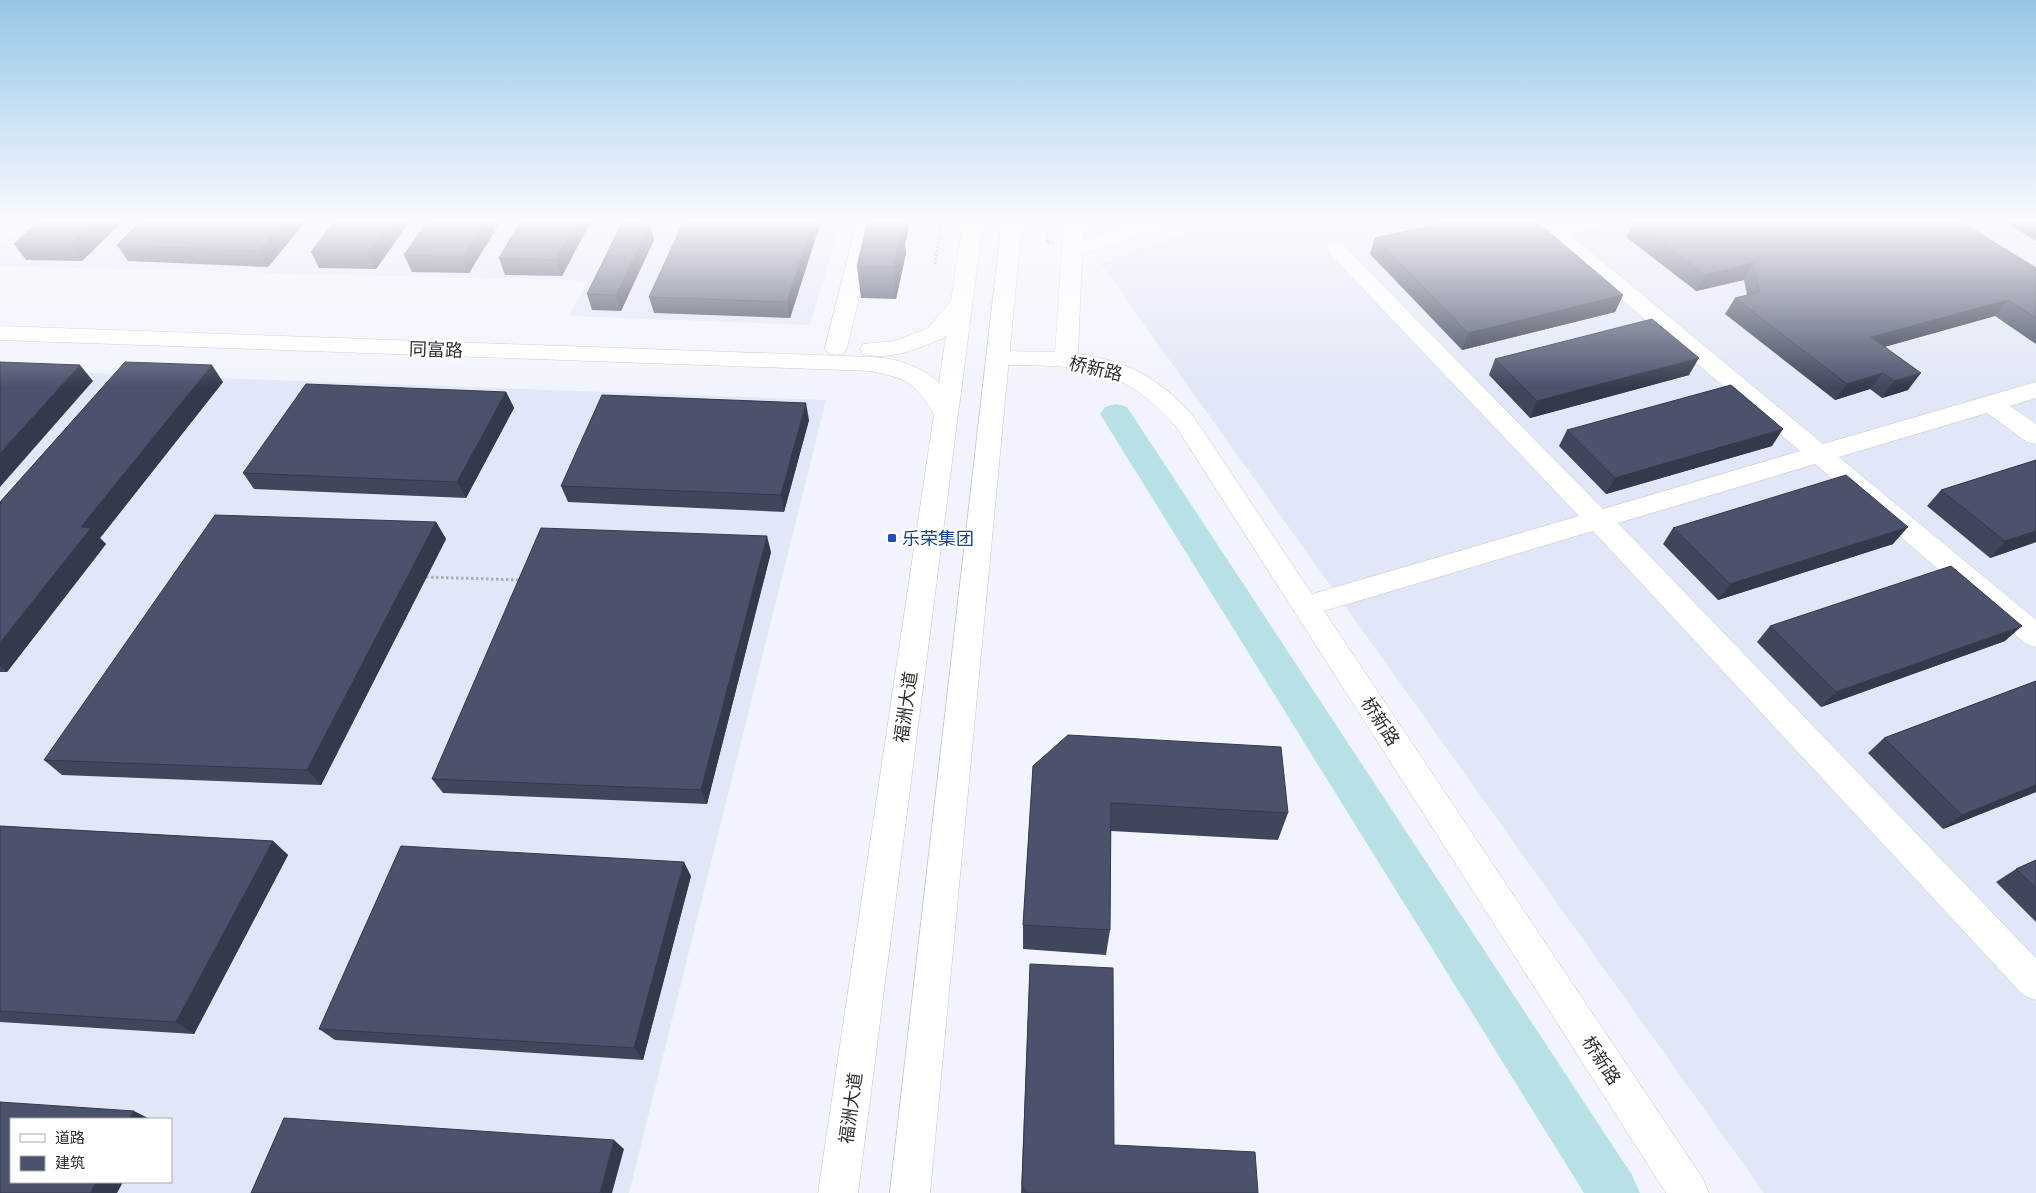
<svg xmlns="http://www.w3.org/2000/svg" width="2036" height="1193" viewBox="0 0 2036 1193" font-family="'PT Serif','Noto Sans SC',serif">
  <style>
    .built { fill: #e2e7f7; fill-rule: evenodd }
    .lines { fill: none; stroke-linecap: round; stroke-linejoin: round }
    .river { fill: #b8e1e5; fill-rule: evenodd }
    .minor-casing { stroke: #c2c5cd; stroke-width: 1 }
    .major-casing { stroke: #c2c5cd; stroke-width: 1 }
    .path-far1 { stroke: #abadb4; stroke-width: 2.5; stroke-dasharray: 2 2; stroke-linecap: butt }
    .path { stroke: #abadb4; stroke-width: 3; stroke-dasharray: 2.5 2.5; stroke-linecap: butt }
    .minor { fill: #fff; fill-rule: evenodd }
    .major { fill: #fff; fill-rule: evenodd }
    .path-bridge { stroke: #abadb4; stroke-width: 2.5; stroke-dasharray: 2 2; stroke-linecap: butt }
    .wall { fill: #40475d }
    .shaded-wall { fill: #34394c }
    .building { fill: #4b526c; stroke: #34394c }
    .transit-dot { fill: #1a4fb4; stroke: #fff; stroke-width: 2 }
    .labels { text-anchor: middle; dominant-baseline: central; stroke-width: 5; stroke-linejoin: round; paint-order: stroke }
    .street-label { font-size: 18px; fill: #2e2f32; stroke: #fff }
    .transit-label { font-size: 18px; fill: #164399; stroke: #fff; text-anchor: start }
  </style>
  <rect width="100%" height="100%" fill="#f2f4fd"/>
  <!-- built -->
  <g class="built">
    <path d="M27 221H841L810 325 569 316 587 281 0 266V245Z"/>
    <path d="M1221 221H2036V1193H1764L1101 264Z"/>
    <path d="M0 368 113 374 826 400 629 1193H0V501L76 416 0 498ZM11 1119H171V1182H11Z"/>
  </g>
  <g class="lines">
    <!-- river -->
    <path class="river" d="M1116 404 1127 407 1632 1175 1640 1193H1584L1100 414 1105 407Z"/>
    <defs>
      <g id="minor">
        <path d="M857 221H877L847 348 844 353 836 355 828 353 825 348Z"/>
        <path d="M1064 221H1084L1083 241 1143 221H1172L1169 225 1082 255 1078 354C1129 361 1159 378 1193 416L1312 594 1579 516 1329 253 1326 249 1329 245 1336 243 1343 245 1603 509 1800 451 1534 225 1531 221H1553L1558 225 1576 221H1610L1607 225 1569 234 1823 444 2036 382V398L2010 406 2036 424V444L2027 442 1987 413 1839 457 2036 620V647L2026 644 1815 464 1618 523 2036 958V1000L2023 995 1593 531 1324 611 1703 1179 1709 1193H1666L1177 428C1120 362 1079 366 998 365L990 363 987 358 990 353 998 351 1055 352Z"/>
        <path d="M0 326 872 357 880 359 883 364 880 369 872 371 0 340Z"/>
      </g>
      <g id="major">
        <path d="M963 221H983L858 1193H818L934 414C911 376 905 380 864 369L861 364 864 359C886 353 924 367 939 383L946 335 944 338C918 348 892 361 863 354L860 349 863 344 895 341 928 328 951 301Z"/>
        <path d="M1002 221H1022L930 1193H890Z"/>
      </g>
    </defs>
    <!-- minor casing -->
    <use href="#minor" class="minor-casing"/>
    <!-- major casing -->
    <use href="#major" class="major-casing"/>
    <!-- path-far1 -->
    <g class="path-far1">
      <path d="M1048 228 1047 243H1054"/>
      <path d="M935 264 942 221"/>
    </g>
    <!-- path -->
    <path class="path" d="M426 577 520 580"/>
    <!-- minor -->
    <use href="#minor" class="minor"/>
    <!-- major -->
    <use href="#major" class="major"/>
    <!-- path-bridge -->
    <path class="path-bridge" d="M942 222 1058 225"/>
  </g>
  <!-- wall -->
  <g class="wall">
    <path d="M123 221 82 261 26 260 14 244Z"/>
    <path d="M306 221 268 267 128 261 117 245Z"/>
    <path d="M410 221 376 269 319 268 311 252Z"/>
    <path d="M501 221 469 273 412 272 404 255Z"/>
    <path d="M521 221H591L562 276 505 275 499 258Z"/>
    <path d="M684 221H821L790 318 654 313 649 297Z"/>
    <path d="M868 221H910L905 245 906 253 896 299 861 298 857 267Z"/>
    <path d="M1634 221 2036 268V344L1995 316 1884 347 1908 390 1882 398 1870 389 1835 400 1725 314 1735 298 1747 295 1744 280 1696 291 1626 237Z"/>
    <path d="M2004 221H2036V241Z"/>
    <path d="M1375 238 1623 295 1615 312 1462 350 1370 254Z"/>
    <path d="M654 240 621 311 592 310 587 294Z"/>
    <path d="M1495 359 1689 375 1530 418 1489 375Z"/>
    <path d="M223 382 100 538 106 544 7 672H0V502Z"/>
    <path d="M506 392 514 408 466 498 254 489 243 473Z"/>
    <path d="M809 420 784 512 568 502 561 486Z"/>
    <path d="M1567 430 1772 446 1606 494 1559 446Z"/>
    <path d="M2036 460V542L1990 558 1927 506 1941 490Z"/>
    <path d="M436 522 446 539 321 785 62 775 44 760Z"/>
    <path d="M1673 528 1893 544 1718 600 1663 544Z"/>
    <path d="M771 552 707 804 443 793 432 779Z"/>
    <path d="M1770 626 2005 641 1821 707 1757 642Z"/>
    <path d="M2036 681V792L1943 829 1868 753 1884 738Z"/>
    <path d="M1033 766 1288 813 1278 840 1111 831 1110 930 1106 955 1023 949V925Z"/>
    <path d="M0 826 273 841 288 855 194 1034 0 1022Z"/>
    <path d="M2036 860V922L1996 882 2016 869Z"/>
    <path d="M691 876 643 1060 335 1040 319 1029Z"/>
    <path d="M1030 964 1114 1145 1258 1193H1021Z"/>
  </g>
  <!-- shaded-wall -->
  <g class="shaded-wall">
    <path d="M95 221H123L82 261 70 245Z"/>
    <path d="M284 221H306L268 267 259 251Z"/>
    <path d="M391 221H410L376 269 367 253Z"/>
    <path d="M484 221H501L469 273 462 257Z"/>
    <path d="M577 221H591L562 276 556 260Z"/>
    <path d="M813 221H821L790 318 787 302Z"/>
    <path d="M901 221H910L905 245 906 253 896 299 893 267Z"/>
    <path d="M650 224 654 240 621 311 616 295Z"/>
    <path d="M1753 263 1744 280 1696 291 1705 275Z"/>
    <path d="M1623 295 1615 312 1462 350 1468 333Z"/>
    <path d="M2008 300 1995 316 1859 354 1871 337Z"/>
    <path d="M1699 358 1689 375 1530 418 1537 401Z"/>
    <path d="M80 365 93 381 0 487V453Z"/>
    <path d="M212 365 223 382 100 538 106 544 7 672 0 666V643L81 527Z"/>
    <path d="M1883 373 1870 389 1835 400 1847 384Z"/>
    <path d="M1921 373 1908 390 1882 398 1894 381Z"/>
    <path d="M506 392 514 408 466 498 457 482Z"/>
    <path d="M806 403 809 420 784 512 781 495Z"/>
    <path d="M1783 429 1772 446 1606 494 1615 478Z"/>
    <path d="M436 522 446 539 321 785 307 770Z"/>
    <path d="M1908 527 1893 544 1718 600 1730 584Z"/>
    <path d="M2036 531V542L1990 558 2005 541Z"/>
    <path d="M767 536 771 552 707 804 701 790Z"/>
    <path d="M2022 626 2005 641 1821 707 1836 692Z"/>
    <path d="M2036 785V792L1943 829 1962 815Z"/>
    <path d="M273 841 288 855 194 1034 176 1022Z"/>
    <path d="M684 862 691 876 643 1060 634 1048Z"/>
    <path d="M134 1111 150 1119H129Z"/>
    <path d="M614 1140 624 1149 612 1193H600Z"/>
    <path d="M96 1182H123L117 1193H90Z"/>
  </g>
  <!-- building -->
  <g class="building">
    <path d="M39 221H95L70 245 14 244Z"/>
    <path d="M141 221H284L259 251 117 245Z"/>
    <path d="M335 221H391L367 253 311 252Z"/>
    <path d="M428 221H484L462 257 404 255Z"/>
    <path d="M521 221H577L556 260 499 258Z"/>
    <path d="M684 221H813L787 302 649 297Z"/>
    <path d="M868 221H901V222H903L893 267H857Z"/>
    <path d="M1452 221H1536L1623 295 1468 333 1375 238Z"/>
    <path d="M1634 221H1960L2036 268V318L2008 300 1871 337 1921 373 1894 381 1883 373 1847 384 1735 298 1760 292 1753 263 1705 275Z"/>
    <path d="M622 223 650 224 616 295 587 294Z"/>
    <path d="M1652 319 1699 358 1537 401 1495 359Z"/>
    <path d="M0 362 80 365 0 453Z"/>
    <path d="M125 362 212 365 81 527 91 528 0 643V505L2 503H0V502Z"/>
    <path d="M306 384 506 392 457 482 243 473Z"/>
    <path d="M1731 385 1783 429 1615 478 1567 430Z"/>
    <path d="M602 395 806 403 781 495 561 486Z"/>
    <path d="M2036 460V531L2005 541 1941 490Z"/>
    <path d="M1846 475 1908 527 1730 584 1673 528Z"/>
    <path d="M215 515 436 522 307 770 44 760Z"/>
    <path d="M541 528 767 536 701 790 432 779Z"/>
    <path d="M1951 566 2022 626 1836 692 1770 626Z"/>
    <path d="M2036 681V785L1962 815 1884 738Z"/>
    <path d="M1068 735 1281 747 1288 813 1111 803 1110 930 1023 925 1033 766Z"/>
    <path d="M0 826 273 841 176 1022 0 1011Z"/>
    <path d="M401 846 684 862 634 1048 319 1029Z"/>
    <path d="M2036 860V888L2016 869Z"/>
    <path d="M1030 964 1113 968 1114 1145 1255 1152 1258 1193H1027L1022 1185Z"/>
    <path d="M0 1102 134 1111 129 1119H11V1182H96L90 1193H0Z"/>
    <path d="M284 1118 614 1140 600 1193H251Z"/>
  </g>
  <!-- sky -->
  <linearGradient id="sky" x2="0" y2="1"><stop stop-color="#95c6e7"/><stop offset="0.57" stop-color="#f9fafe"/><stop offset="1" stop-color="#f9fafe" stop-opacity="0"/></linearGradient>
  <rect width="2036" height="388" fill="url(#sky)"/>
  <!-- markers -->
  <rect class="transit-dot" x="887" y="533" width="10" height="10" rx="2.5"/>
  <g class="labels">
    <!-- street labels -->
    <g class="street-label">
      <text transform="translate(436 349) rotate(2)">同富路</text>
      <text transform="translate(1096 368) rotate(13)">桥新路</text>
      <text transform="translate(905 707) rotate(-82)">福洲大道</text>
      <text transform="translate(1381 721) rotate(57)">桥新路</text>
      <text transform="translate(1602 1060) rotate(57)">桥新路</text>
      <text transform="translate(850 1108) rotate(-82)">福洲大道</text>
    </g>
    <!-- transit labels -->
    <g class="transit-label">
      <text x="902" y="538">乐荣集团</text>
    </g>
  </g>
  <!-- legend -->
  <rect x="10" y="1118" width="162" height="65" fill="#ffffff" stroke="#abacad"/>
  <rect x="20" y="1134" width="25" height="8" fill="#ffffff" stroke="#abacad"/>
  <text x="55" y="1143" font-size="15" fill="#2e2f32">道路</text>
  <rect x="20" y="1156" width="25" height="15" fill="#4b526c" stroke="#abacad"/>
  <text x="55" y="1168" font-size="15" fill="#2e2f32">建筑</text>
</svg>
